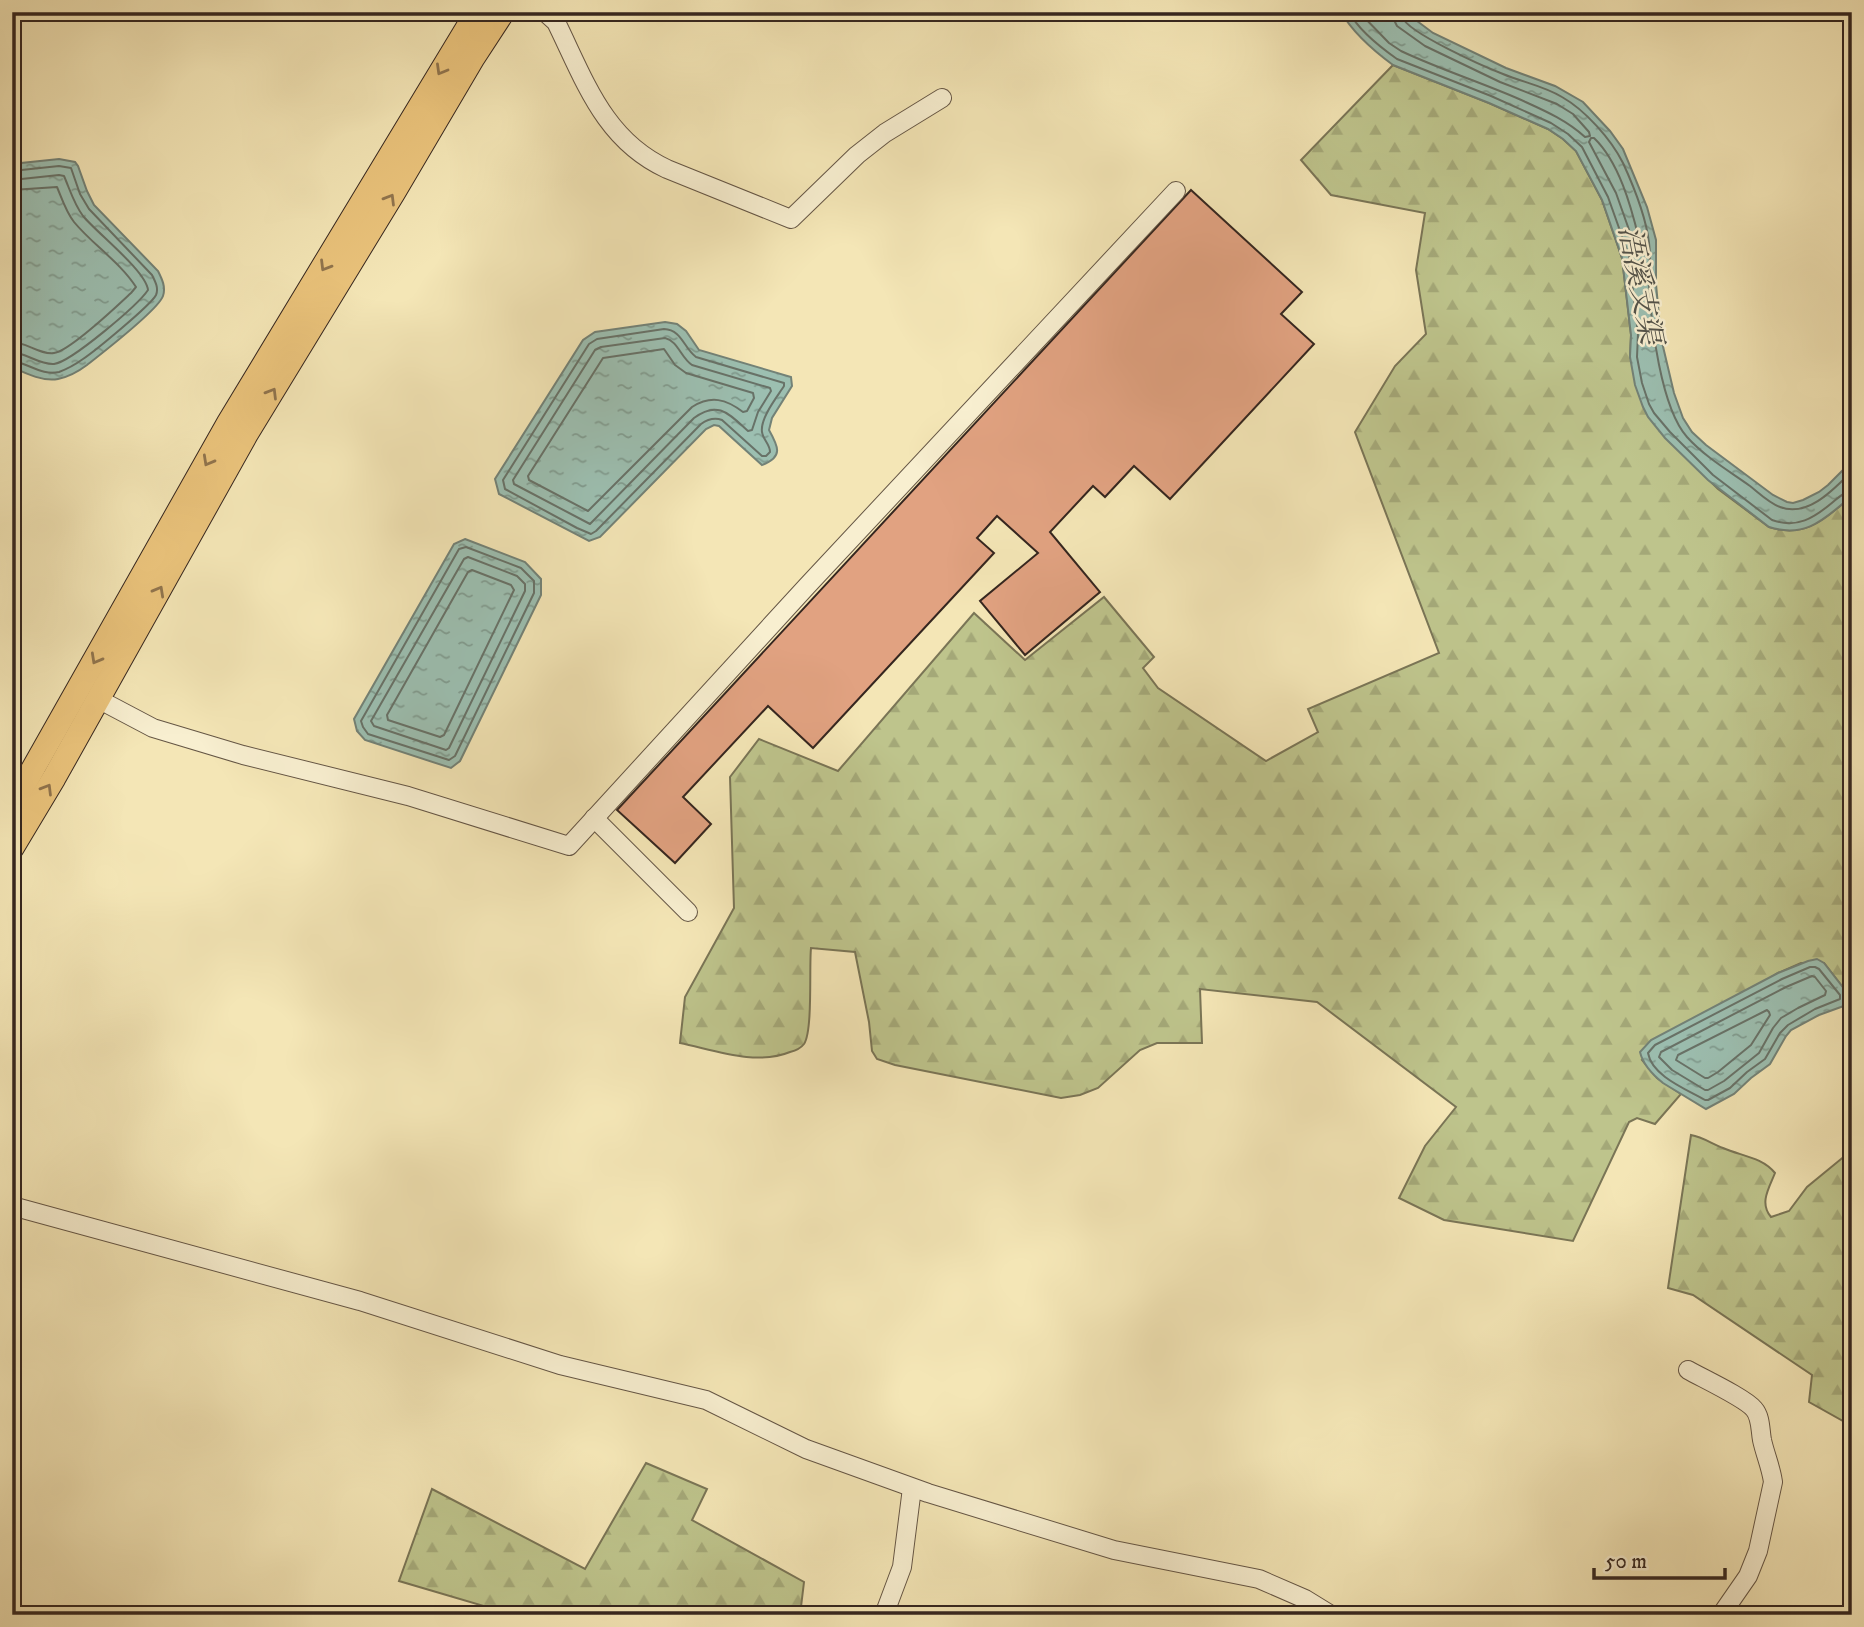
<svg xmlns="http://www.w3.org/2000/svg" width="1864" height="1627" viewBox="0 0 1864 1627" font-family="'IM FELL DW Pica','Noto Serif SC',serif">
  <style>
    .forest { fill: url(#forest-firs); stroke: #7a7556; stroke-width: 2 }
    .water { fill: url(#water-ripples); stroke: #738277; stroke-width: 2 }
    .lines { fill: none; stroke-linecap: round; stroke-linejoin: round }
    .shore { stroke: #687268; stroke-width: 2 }
    .building { fill: #e1a281; stroke: #35261f; stroke-width: 2 }
    .minor-casing { stroke: #655645; stroke-width: 20 }
    .major-casing { stroke: #35261f; stroke-width: 25 }
    .minor { stroke: #f8efd0; stroke-width: 18 }
    .major { stroke: #eac37b; stroke-width: 23 }
    .oneway { stroke: #90744d }
    .labels { text-anchor: middle; dominant-baseline: central; stroke-width: 5; stroke-linejoin: round; paint-order: stroke }
    .water-label { font-size: 30px; font-style: italic; fill: #54544b; stroke: #f8efd0 }
  </style>
  <defs>
    <pattern id="forest-firs" width="22" height="20" patternUnits="userSpaceOnUse" patternTransform="scale(1.75)"><rect width="22" height="20" fill="#bec48c"/><path d="M5 1l3.5 6h-7zM16 11l3.5 6h-7z" fill="#a4a878"/></pattern>
    <pattern id="water-ripples" width="26" height="14" patternUnits="userSpaceOnUse" patternTransform="scale(1.75)"><rect width="26" height="14" fill="#9cbfb1"/><path d="M2 4q2-2 4 0t4 0M15 11q2-2 4 0t4 0" fill="none" stroke="#809b8f"/></pattern>
  </defs>
  <rect width="100%" height="100%" fill="#f4e6b6"/>
  <filter id="stains"><feTurbulence type="fractalNoise" baseFrequency=".00286" numOctaves="4"/><feColorMatrix values="0 0 0 0 .2 0 0 0 0 .09 0 0 0 0 .02 0 0 0 .5 -.17"/></filter>
  <radialGradient id="worn" r=".72"><stop offset=".6" stop-color="#630" stop-opacity="0"/><stop offset="1" stop-color="#630" stop-opacity=".3"/></radialGradient>
  <!-- forest -->
  <g class="forest">
    <path d="M1393 65 1489 103 1548 129 1563 139 1576 151 1602 200 1622 258 1631 335 1630 357 1665 437 1718 489 1769 527C1806 539 1825 518 1852 496V999L1824 963H1801L1778 973 1764 982 1642 1060 1657 1078 1681 1094 1655 1124 1637 1118 1629 1122 1573 1241 1444 1220 1399 1198 1425 1146 1456 1107 1317 1002 1200 989 1202 1043H1157L1140 1050 1098 1088 1080 1095 1061 1098 895 1065 877 1059 872 1051 869 1022 855 952 811 948C809 966 813 1031 804 1044 801 1048 794 1051 790 1052 756 1066 714 1050 680 1043L685 997 734 908 730 777 759 739 838 771 974 613 1025 660 1104 597 1154 657 1143 668 1158 688 1266 761 1318 732 1308 709 1439 653 1355 432 1395 366 1426 334 1416 270 1425 213 1331 195 1301 160Z"/>
    <path d="M1691 1135C1703 1137 1712 1144 1723 1148 1741 1156 1762 1157 1775 1173 1769 1188 1759 1203 1771 1217L1789 1211 1807 1187 1852 1150V1426L1809 1402 1812 1375 1693 1295 1668 1288Z"/>
    <path d="M646 1463 707 1489 692 1520 804 1582 800 1615H514L399 1581 432 1489 585 1569Z"/>
  </g>
  <!-- water -->
  <g class="water">
    <path d="M1341 12H1405L1433 33 1506 68 1555 86 1583 102 1610 131 1623 149 1647 207 1656 240V284L1661 338 1674 393 1683 418 1692 432 1706 445 1773 495 1787 502 1793 503 1803 500 1819 492 1828 485 1852 461V496C1825 518 1807 539 1769 527L1708 480 1665 438 1648 417 1643 407 1635 385 1630 357 1631 335 1622 258 1602 200 1576 151 1563 139 1548 129 1489 103 1393 65C1374 51 1353 33 1341 12Z"/>
    <path d="M59 159 75 162 78 166 87 191 94 205 158 271C162 279 166 287 163 296 158 310 101 354 87 365 79 371 68 377 58 379 43 382 25 373 12 367V164Z"/>
    <path d="M665 322 677 324 686 331 699 350 791 377 792 386 772 418 769 430C778 446 784 457 762 465L719 426 714 425 706 429 600 537 589 541 499 494 495 479 583 340 595 332Z"/>
    <path d="M465 539 525 562 541 579V595L460 761 451 768 365 740 357 731 354 719 454 544Z"/>
    <path d="M1817 959 1824 963 1852 999V1003L1819 1015 1791 1030 1786 1036 1770 1064 1751 1078 1734 1094 1706 1109 1663 1083C1653 1075 1643 1065 1640 1052L1651 1040 1778 973 1808 961Z"/>
  </g>
  <g class="lines">
    <!-- shore -->
    <g class="shore">
      <path d="M1349 12C1359 31 1380 47 1397 59L1491 96 1551 123 1568 134 1582 147 1608 197 1629 256 1638 334 1637 357 1642 383 1649 404 1654 413 1670 432 1713 475 1772 520C1797 529 1814 518 1833 502 1839 497 1844 492 1852 491"/>
      <path d="M1359 12 1389 43 1401 51C1439 69 1480 82 1519 99 1543 110 1565 119 1585 137L1590 136 1589 132 1573 114 1557 104 1500 82 1425 46 1397 26 1394 20 1393 12"/>
      <path d="M1402 12C1402 14 1401 16 1402 17 1408 33 1485 67 1503 74 1522 82 1544 86 1562 97 1585 110 1611 139 1623 163 1634 187 1646 216 1649 243 1651 257 1649 271 1649 285 1651 324 1661 408 1687 437 1705 457 1729 471 1750 486 1759 493 1769 503 1780 507 1808 518 1835 488 1852 471"/>
      <path d="M1591 138H1594C1619 162 1631 206 1639 239L1637 242 1633 241 1616 193 1589 142Z"/>
      <path d="M12 171 59 166 71 168 80 194 89 209 152 275C155 281 159 288 156 295 151 305 95 351 83 359 76 364 67 369 59 372 42 376 28 363 12 361"/>
      <path d="M12 180 59 175 64 176C70 190 74 204 83 216 97 233 146 271 148 290 138 305 71 362 54 364 40 365 26 353 12 352"/>
      <path d="M12 190 57 187C62 199 66 212 74 222 93 245 120 262 136 287L131 293C117 306 70 351 54 353 40 355 26 342 12 342"/>
      <path d="M664 329C682 330 683 347 696 357L784 383V386C777 397 760 418 762 432 763 440 770 444 770 452L766 456H762L722 420C714 417 708 419 701 424L596 531 591 534 577 528 505 489 503 480 589 344 597 339Z"/>
      <path d="M665 338C678 341 681 358 692 365L770 388 771 391 758 412 752 430 748 431C729 414 718 400 694 418L590 524 514 484 513 480 595 350 601 347Z"/>
      <path d="M664 349 675 365 686 373 753 393 754 398 747 411 743 412C726 399 711 395 692 407L588 511 529 480 528 476 603 358Z"/>
      <path d="M466 547 521 568 534 581V593L455 756 449 760 368 734 363 727 361 721 459 549Z"/>
      <path d="M468 557 517 576 525 584V591L449 748 446 750 374 726 371 721 464 559Z"/>
      <path d="M472 570 511 585 514 590 444 735 440 737 388 720 387 715 468 572Z"/>
      <path d="M1810 967H1815L1819 969 1840 995V999L1815 1009 1788 1025 1780 1033 1765 1059 1747 1072 1730 1088 1708 1100H1705C1686 1089 1652 1076 1648 1053L1655 1045 1782 979Z"/>
      <path d="M1812 976 1815 977 1826 991 1825 995 1798 1008 1781 1018 1773 1028 1759 1053 1724 1081 1708 1090H1705L1672 1070 1659 1057 1661 1052 1786 987Z"/>
      <path d="M1767 1010 1769 1012 1770 1015 1751 1045 1718 1072 1708 1078H1705L1676 1060 1678 1055Z"/>
    </g>
  </g>
  <!-- building -->
  <path class="building" d="M1191 190 1302 292 1281 314 1314 344 1170 499 1134 466 1105 497 1093 486 1050 532 1100 592 1025 655 980 601 1038 553 997 516 977 538 994 553 813 748 768 706 683 797 711 824 675 863 617 810Z"/>
  <g class="lines">
    <defs>
      <g id="minor">
        <path d="M545 12 556 22C585 81 604 140 667 169L791 219 857 155 885 133 942 98"/>
        <path d="M98 699 153 728 243 755 408 796 569 846 807 586 1176 191"/>
        <path d="M594 818 688 912"/>
        <path d="M12 1206 360 1301 560 1365 706 1400 806 1449 928 1493 1114 1550 1259 1579 1305 1599 1331 1615"/>
        <path d="M1688 1370C1702 1378 1745 1398 1754 1409 1761 1417 1760 1429 1762 1440 1765 1454 1771 1467 1773 1482L1758 1551 1748 1576 1721 1615"/>
        <path d="M884 1615 902 1567 912 1488"/>
      </g>
      <g id="major">
        <path d="M12 806 229 422 477 12"/>
        <path d="M12 848 54 778 247 433 394 192 473 58 503 12"/>
      </g>
    </defs>
    <!-- minor casing -->
    <use href="#minor" class="minor-casing"/>
    <!-- major casing -->
    <use href="#major" class="major-casing"/>
    <!-- minor -->
    <use href="#minor" class="minor"/>
    <!-- major -->
    <use href="#major" class="major"/>
  </g>
  <!-- one-way arrows -->
  <defs><path id="oneway-chevron" d="M-2-3.5L2.5 0L-2 3.5" fill="none" stroke-width="1.6" stroke-linecap="round" stroke-linejoin="round" transform="scale(1.75)"/></defs>
  <g class="oneway">
    <use href="#oneway-chevron" transform="translate(441 70) rotate(120)"/>
    <use href="#oneway-chevron" transform="translate(390 199) rotate(-59)"/>
    <use href="#oneway-chevron" transform="translate(325 266) rotate(121)"/>
    <use href="#oneway-chevron" transform="translate(272 393) rotate(-59)"/>
    <use href="#oneway-chevron" transform="translate(208 461) rotate(119)"/>
    <use href="#oneway-chevron" transform="translate(159 591) rotate(-61)"/>
    <use href="#oneway-chevron" transform="translate(96 659) rotate(119)"/>
    <use href="#oneway-chevron" transform="translate(47 789) rotate(-59)"/>
  </g>
  <g class="labels">
    <!-- water labels -->
    <g class="water-label">
      <text transform="translate(1639 285) rotate(79)">浯溪支渠</text>
    </g>
  </g>
  <!-- margin -->
  <rect width="1864" height="1627" fill="none" stroke="#f4e6b6" stroke-width="42"/>
  <rect x="14" y="14" width="1836" height="1599" fill="none" stroke="#35261f" stroke-width="3.5"/>
  <rect x="21" y="21" width="1822" height="1585" fill="none" stroke="#35261f" stroke-width="2"/>
  <!-- scale -->
  <path d="M1594 1568v10h131v-10" fill="none" stroke="#35261f" stroke-width="3.5"/>
  <text x="1605" y="1568" font-size="21" fill="#35261f" stroke="#f8efd0" stroke-width="5" paint-order="stroke">50 m</text>
  <rect width="100%" height="100%" filter="url(#stains)"/>
  <rect width="100%" height="100%" fill="url(#worn)"/>
</svg>
